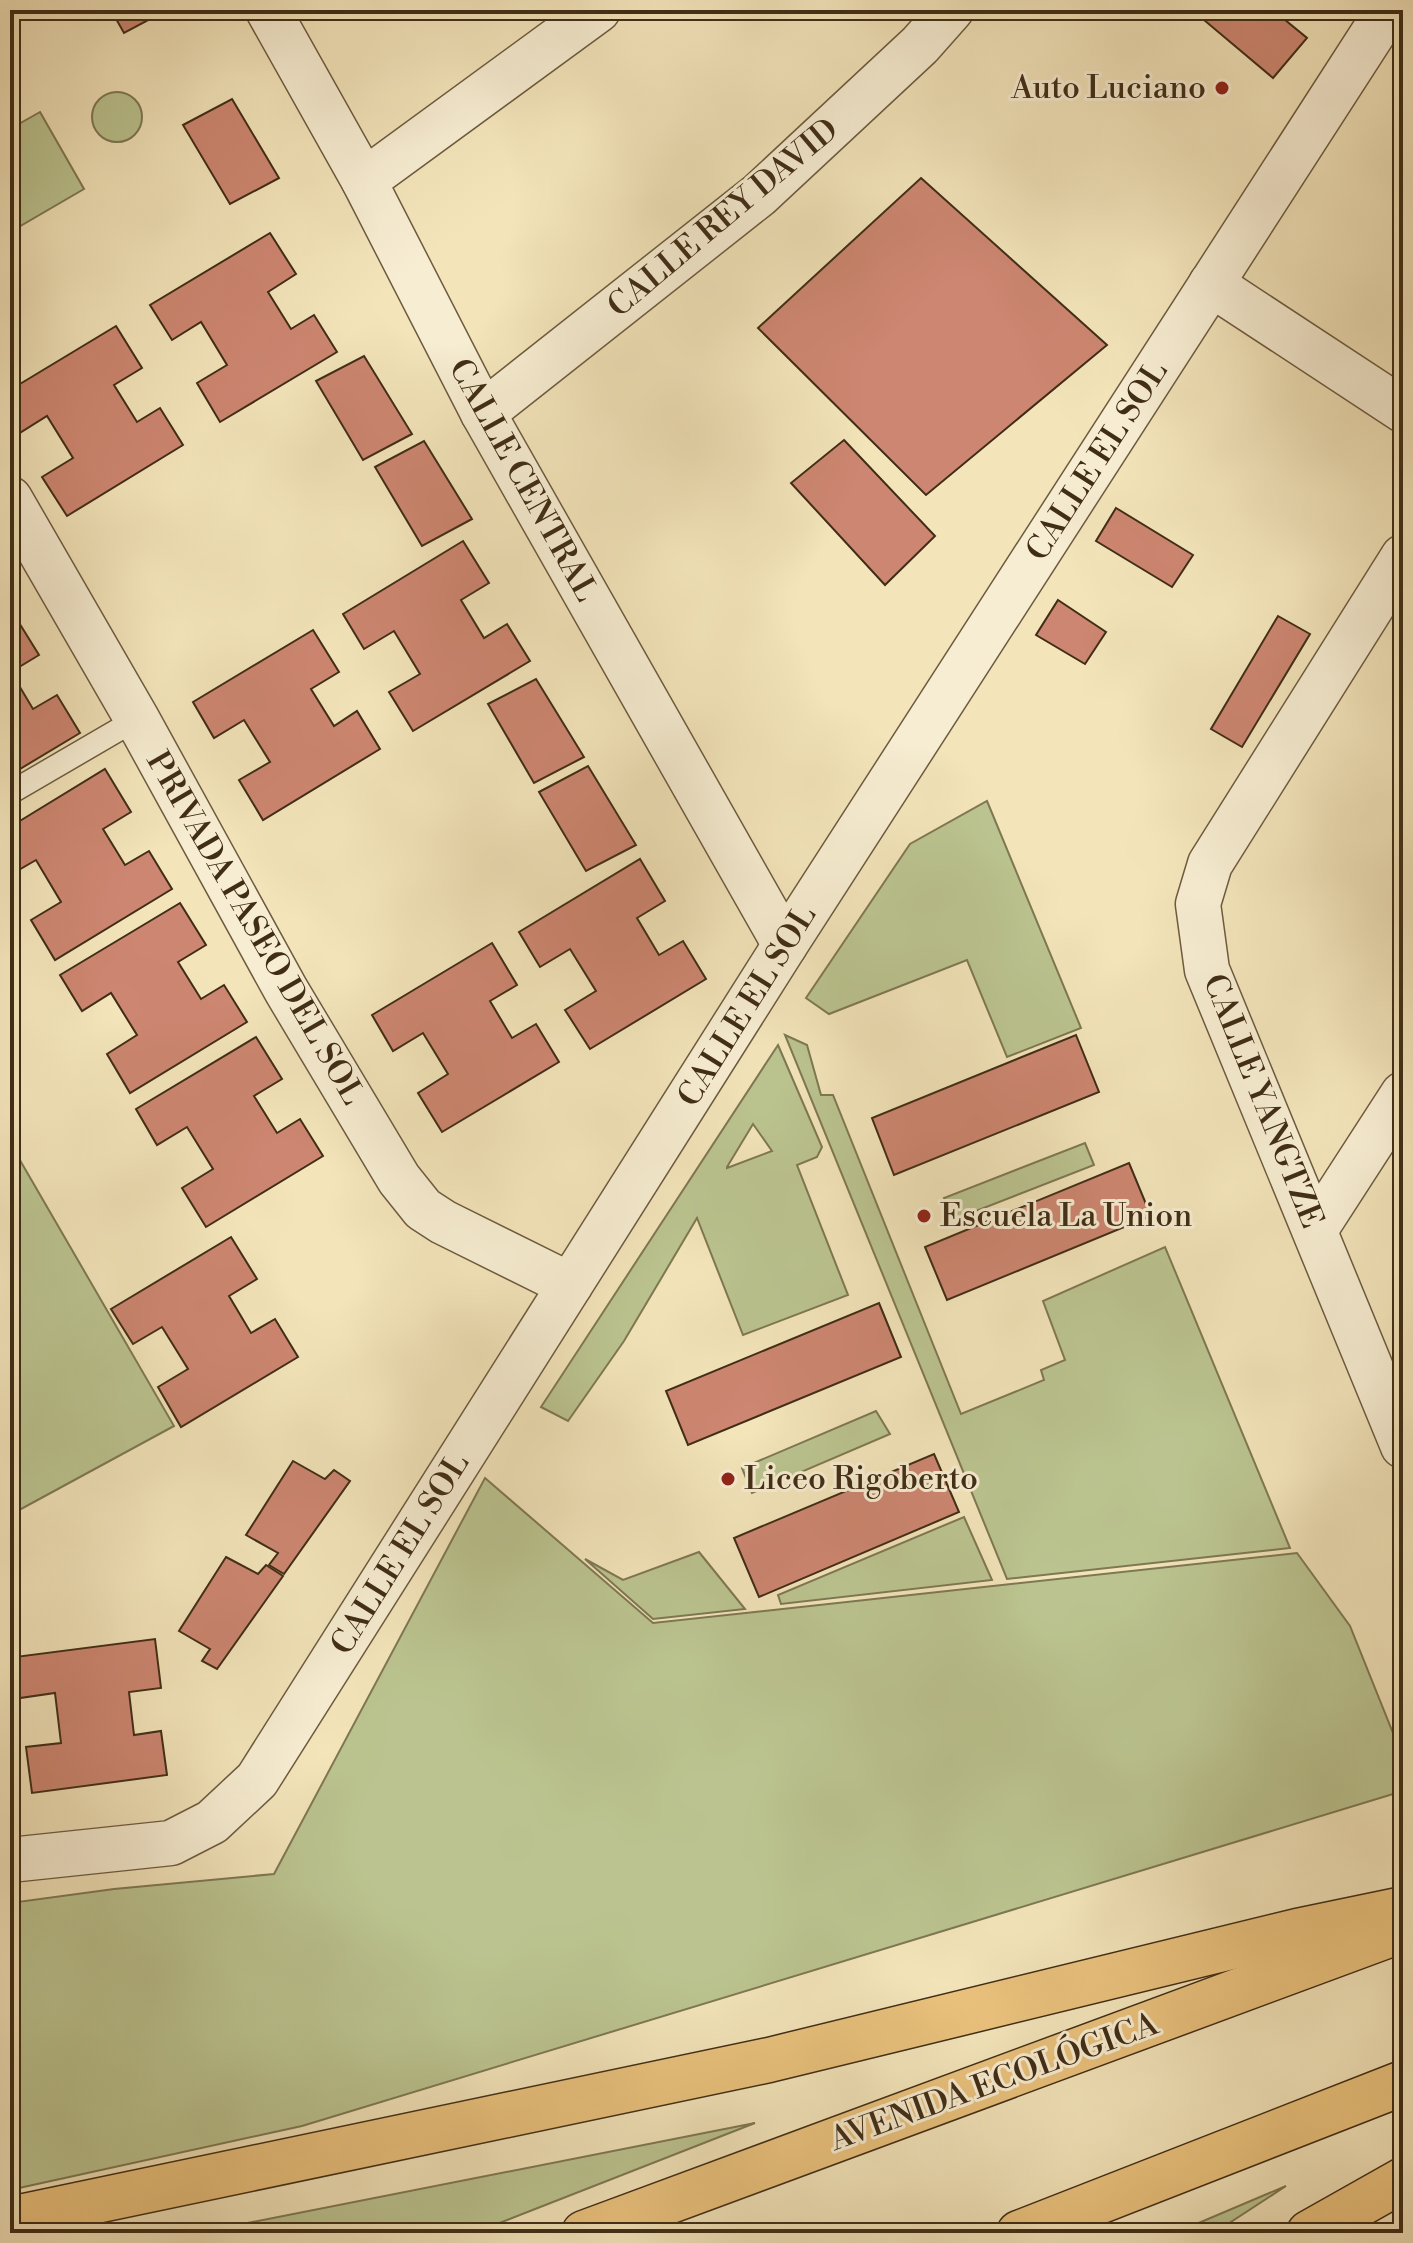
<svg xmlns="http://www.w3.org/2000/svg" width="1413" height="2243" viewBox="0 0 1413 2243" font-family="'Libre Bodoni',serif">
  <style>
    .green { fill: #bbc490; stroke: #7e7853; stroke-width: 2; fill-rule: evenodd }
    .building { fill: #cd8671; stroke: #402d16; stroke-width: 2 }
    .lines { fill: none; stroke-linecap: round; stroke-linejoin: round }
    .service-casing { stroke: #6d5b3f; stroke-width: 25 }
    .minor-casing { stroke: #6d5b3f; stroke-width: 47 }
    .primary-casing { stroke: #402d16; stroke-width: 47 }
    .service { stroke: #f7edd2; stroke-width: 22 }
    .minor { stroke: #f7edd2; stroke-width: 44 }
    .primary { stroke: #eac27d; stroke-width: 44 }
    .poi-dot { fill: #8f2418; stroke: #f7edd2; stroke-width: 3 }
    .labels { text-anchor: middle; dominant-baseline: central; stroke-width: 6; stroke-linejoin: round; paint-order: stroke }
    .poi-label { font-size: 32px; fill: #402d16; stroke: #f7edd2; text-anchor: start }
    .street-label { font-size: 32px; fill: #402d16; stroke: #f7edd2 }
  </style>
  <rect width="100%" height="100%" fill="#f3e4ba"/>
  <filter id="stains"><feTurbulence type="fractalNoise" baseFrequency=".0025" numOctaves="4"/><feColorMatrix values="0 0 0 0 .2 0 0 0 0 .09 0 0 0 0 .02 0 0 0 .5 -.17"/></filter>
  <radialGradient id="worn" r=".72"><stop offset=".6" stop-color="#630" stop-opacity="0"/><stop offset="1" stop-color="#630" stop-opacity=".3"/></radialGradient>
  <!-- green -->
  <g class="green">
    <circle cx="117" cy="117" r="25"/>
    <path d="M40 112 84 189 10 232V129Z"/>
    <path d="M987 801 1081 1028 1007 1057 967 960 829 1014 806 998 910 844Z"/>
    <path d="M785 1035 807 1045 821 1095H833L961 1414 1044 1380 1041 1370 1065 1360 1043 1301 1165 1247 1290 1548 1007 1579Z"/>
    <path d="M778 1045 822 1147 817 1157 797 1165 848 1295 743 1335 697 1218 624 1341 568 1421 541 1407ZM753 1124 772 1151 727 1168V1167Z"/>
    <path d="M10 1143 174 1426 10 1515Z"/>
    <path d="M1085 1143 1094 1165 953 1220 944 1198Z"/>
    <path d="M876 1411 890 1434 752 1493 742 1468Z"/>
    <path d="M485 1478 653 1623 1297 1553 1350 1626 1403 1758V1791L302 2126 10 2190V1903L114 1889 274 1874Z"/>
    <path d="M964 1517 992 1580 781 1604 778 1595Z"/>
    <path d="M699 1552 745 1609 653 1619 585 1559 623 1580Z"/>
    <path d="M755 2123 474 2233H197Z"/>
    <path d="M1286 2186 1214 2233H1175Z"/>
  </g>
  <!-- building -->
  <g class="building">
    <path d="M111 10H167L124 33Z"/>
    <path d="M1213 10H1273L1307 38 1273 78 1204 20Z"/>
    <path d="M232 99 279 178 230 204 183 125Z"/>
    <path d="M921 178 1107 345 926 495 758 328Z"/>
    <path d="M270 233 296 274 268 292 291 329 314 315 337 352 220 422 197 383 227 365 201 322 172 340 150 305Z"/>
    <path d="M116 326 142 368 114 385 137 422 160 408 183 445 67 516 42 477 73 458 47 416 18 434 10 421V390Z"/>
    <path d="M364 356 412 434 363 460 316 381Z"/>
    <path d="M844 440 935 536 885 585 791 483Z"/>
    <path d="M424 441 472 519 422 546 375 467Z"/>
    <path d="M1116 508 1193 555 1172 587 1096 541Z"/>
    <path d="M463 541 489 583 461 600 484 638 507 624 530 661 413 731 389 692 420 674 394 631 364 649 343 614Z"/>
    <path d="M1058 600 1106 632 1085 664 1036 635Z"/>
    <path d="M13 613 39 655 11 672 33 709 57 695 80 733 10 775V615Z"/>
    <path d="M1278 616 1310 634 1242 747 1211 729Z"/>
    <path d="M313 630 339 672 311 689 334 726 357 711 380 749 263 820 239 780 270 762 244 720 214 738 193 702Z"/>
    <path d="M536 679 584 757 534 783 488 704Z"/>
    <path d="M588 766 636 845 586 871 539 792Z"/>
    <path d="M105 769 131 812 103 829 125 865 149 851 172 889 55 960 31 920 61 902 36 860 10 875V827Z"/>
    <path d="M640 859 665 901 637 918 659 955 683 941 706 979 590 1049 565 1010 596 991 570 949 540 967 519 932Z"/>
    <path d="M180 903 206 945 178 962 201 999 224 985 247 1022 130 1093 107 1054 137 1035 111 993 82 1011 60 975Z"/>
    <path d="M492 943 517 985 490 1001 512 1038 536 1024 559 1062 442 1132 418 1093 448 1074 423 1033 393 1051 372 1015Z"/>
    <path d="M1076 1035 1099 1092 894 1175 872 1118Z"/>
    <path d="M256 1037 282 1079 254 1096 277 1133 300 1119 323 1156 206 1227 182 1188 213 1169 187 1127 157 1145 136 1109Z"/>
    <path d="M1129 1163 1151 1216 947 1300 925 1247Z"/>
    <path d="M231 1237 257 1279 229 1296 251 1333 275 1319 298 1357 181 1427 158 1387 188 1369 162 1327 133 1344 111 1309Z"/>
    <path d="M879 1303 901 1357 688 1445 666 1391Z"/>
    <path d="M934 1454 959 1512 759 1597 734 1538Z"/>
    <path d="M293 1461 325 1479 334 1470 350 1481 284 1574 269 1565 278 1553 246 1535Z"/>
    <path d="M226 1557 258 1574 266 1565 283 1576 217 1669 202 1661 210 1649 179 1631Z"/>
    <path d="M155 1639 161 1688 129 1692 134 1735 161 1731 167 1775 32 1793 26 1747 61 1743 55 1693 20 1698 15 1657Z"/>
  </g>
  <g class="lines">
    <defs>
      <path id="service" d="M10 793 137 719"/>
      <g id="minor">
        <path d="M268 10 364 181 483 413 785 945"/>
        <path d="M364 181 598 10"/>
        <path d="M1211 284 1403 410"/>
        <path d="M483 413 759 195 920 45 951 10"/>
        <path d="M10 499 137 719 286 990 399 1179 423 1209 443 1222 570 1285"/>
        <path d="M1403 557 1210 864 1198 904 1207 970 1403 1446"/>
        <path d="M1315 1230 1403 1094"/>
        <path d="M10 1860 171 1843 212 1822 257 1780 785 945 1388 10"/>
      </g>
      <g id="primary">
        <path d="M10 2219 769 2060 1297 1931 1403 1909"/>
        <path d="M584 2233 1397 1932"/>
        <path d="M1019 2233 1403 2083"/>
        <path d="M1309 2233 1403 2180"/>
      </g>
    </defs>
    <!-- service casing -->
    <use href="#service" class="service-casing"/>
    <!-- minor casing -->
    <use href="#minor" class="minor-casing"/>
    <!-- primary casing -->
    <use href="#primary" class="primary-casing"/>
    <!-- service -->
    <use href="#service" class="service"/>
    <!-- minor -->
    <use href="#minor" class="minor"/>
    <!-- primary -->
    <use href="#primary" class="primary"/>
  </g>
  <!-- markers -->
  <g class="poi-dot">
    <circle cx="1222" cy="88" r="8"/>
    <circle cx="924" cy="1216" r="8"/>
    <circle cx="728" cy="1479" r="8"/>
  </g>
  <g class="labels">
    <!-- poi labels -->
    <g class="poi-label">
      <text x="1206" y="88" text-anchor="end">Auto Luciano</text>
      <text x="940" y="1216">Escuela La Union</text>
      <text x="744" y="1479">Liceo Rigoberto</text>
    </g>
    <!-- street labels -->
    <g class="street-label">
      <text transform="translate(723 218) rotate(-40)">CALLE REY DAVID</text>
      <text transform="translate(1097 461) rotate(-57)">CALLE EL SOL</text>
      <text transform="translate(523 480) rotate(61)">CALLE CENTRAL</text>
      <text transform="translate(255 928) rotate(60)">PRIVADA PASEO DEL SOL</text>
      <text transform="translate(747 1006) rotate(-58)">CALLE EL SOL</text>
      <text transform="translate(1263 1101) rotate(68)">CALLE YANGTZE</text>
      <text transform="translate(400 1554) rotate(-58)">CALLE EL SOL</text>
      <text transform="translate(994 2082) rotate(-20)">AVENIDA ECOLÓGICA</text>
    </g>
  </g>
  <!-- margin -->
  <rect width="1413" height="2243" fill="none" stroke="#f3e4ba" stroke-width="40"/>
  <rect x="12" y="12" width="1389" height="2219" fill="none" stroke="#402d16" stroke-width="4"/>
  <rect x="20" y="20" width="1373" height="2203" fill="none" stroke="#402d16" stroke-width="2"/>
  <rect width="100%" height="100%" filter="url(#stains)"/>
  <rect width="100%" height="100%" fill="url(#worn)"/>
</svg>
